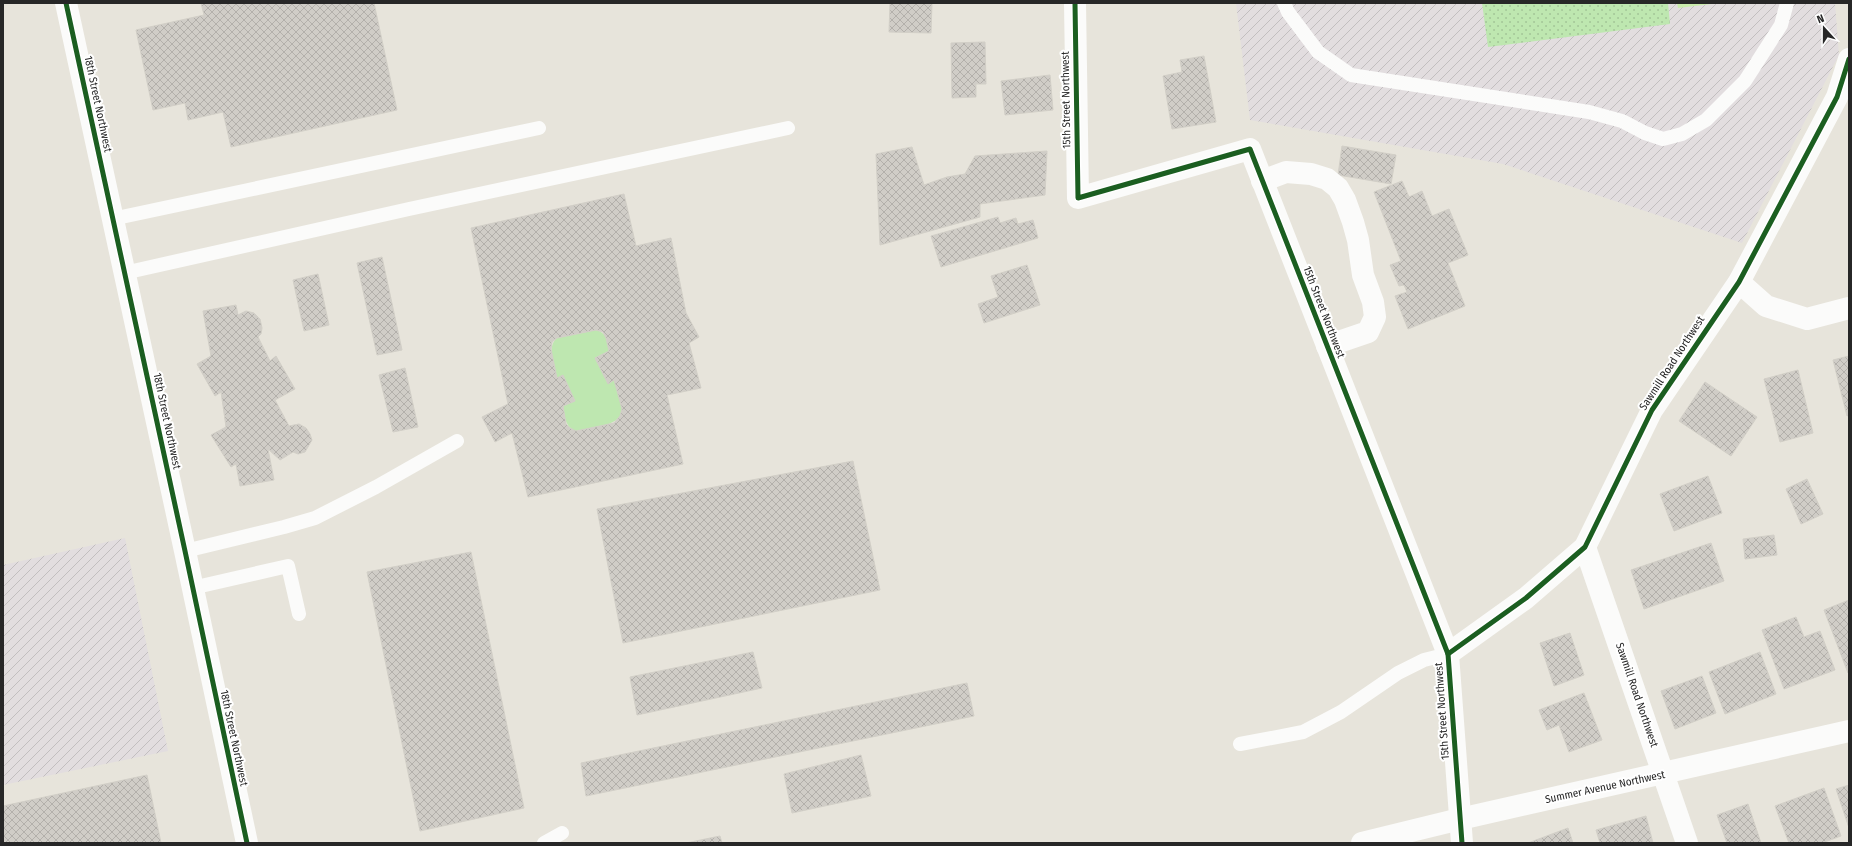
<svg xmlns="http://www.w3.org/2000/svg" width="1852" height="846" viewBox="0 0 1852 846" font-family="'Fira Sans Condensed',sans-serif">
  <style>
    .industrial { fill: url(#industrial-furrows) }
    .grass { fill: url(#grass-dots) }
    .garden { fill: #bee7b0 }
    .pitch { fill: #caecac }
    .building { fill: url(#building-cross-hatch); stroke: #d2cfc7; fill-rule: evenodd }
    .lines { fill: none; stroke-linecap: round; stroke-linejoin: round }
    .service { stroke: #fbfbfa; stroke-width: 14 }
    .minor { stroke: #fbfbfa; stroke-width: 22 }
    .tertiary { stroke: #fbfbfa; stroke-width: 22 }
    .cycleway-casing { stroke: #fff; stroke-width: 8 }
    .cycleway { stroke: #1b5e20; stroke-width: 5 }
    .labels { text-anchor: middle; dominant-baseline: central; stroke-width: 4; stroke-linejoin: round; paint-order: stroke }
    .street-label { font-size: 11px; fill: #272727; stroke: #fff }
  </style>
  <defs>
    <pattern id="industrial-furrows" width="10" height="10" patternUnits="userSpaceOnUse"><rect width="10" height="10" fill="#e2dddf"/><path d="M-1 1l2-2M0 10L10 0M9 11l2-2" fill="none" stroke="#c2bebf"/></pattern>
    <pattern id="grass-dots" width="8" height="8" patternUnits="userSpaceOnUse"><rect width="8" height="8" fill="#bee7b0"/><path d="M2 2h.1M6 6h.1" fill="none" stroke="#a3c697" stroke-width="1.8" stroke-linecap="round"/></pattern>
    <pattern id="building-cross-hatch" width="8" height="8" patternUnits="userSpaceOnUse"><rect width="8" height="8" fill="#d0cdc7"/><path d="M0 0l8 8M0 8l8-8" fill="none" stroke="#b3b0ab"/></pattern>
  </defs>
  <rect width="100%" height="100%" fill="#e7e4db"/>
  <!-- industrial -->
  <g class="industrial">
    <path d="M1236 3H1835L1839 55 1742 243 1503 164 1250 120Z"/>
    <path d="M125 538 168 751 3 785V565Z"/>
  </g>
  <!-- grass -->
  <path class="grass" d="M1482 3H1668L1670 24 1488 47Z"/>
  <!-- garden -->
  <path class="garden" d="M596 330C607 333 607 340 609 351L595 358 608 383 614 380C617 389 623 402 622 411 620 427 588 428 576 431 565 427 565 417 563 406L575 401 563 376 557 378C555 365 546 347 557 338Z"/>
  <!-- pitch -->
  <path class="pitch" d="M1677 3H1720L1678 8Z"/>
  <!-- building -->
  <g class="building">
    <path d="M201 3H374L397 110 231 147 223 112 188 120 185 103 153 110 136 30 204 15Z"/>
    <path d="M890 3H932L931 33 889 32Z"/>
    <path d="M985 42 986 84H976V97L952 98 951 43Z"/>
    <path d="M1204 56 1216 122 1172 129 1163 76 1182 72 1180 60Z"/>
    <path d="M1050 75 1053 110 1005 115 1001 81Z"/>
    <path d="M1342 146 1396 155 1391 184 1338 175Z"/>
    <path d="M912 147 924 185 947 177 965 174 975 156 1047 151 1045 195 980 204V217L880 245 876 154Z"/>
    <path d="M1402 181 1409 197 1422 191 1432 216 1449 209 1468 255 1448 263 1465 306 1408 329 1395 296 1407 292 1404 285 1399 286 1390 265 1401 261 1374 192Z"/>
    <path d="M624 194 636 246 671 238 686 313 699 337 689 343 701 388 667 395 683 464 528 497 512 433 495 442 482 417 508 404 471 228ZM596 330 603 332 606 338 609 351 595 358 608 384 614 380 622 409 620 416 614 423 576 431 570 428 566 424 563 406 575 401 563 375 557 378 551 349 552 342 557 338Z"/>
    <path d="M998 217 1000 223 1016 218 1018 224 1033 220 1038 238 941 267 931 236Z"/>
    <path d="M382 257 402 350 377 355 357 263Z"/>
    <path d="M1027 265 1040 305 984 323 978 304 998 297 991 276Z"/>
    <path d="M318 274 329 325 304 331 293 280Z"/>
    <path d="M236 305 238 315 246 311 254 313 260 319 262 328 261 334 258 337 270 361 276 356 295 389 275 400 289 426 299 424 306 428 310 434 312 440 305 452 298 454 293 452 280 460 268 449 274 480 240 486 236 464 231 467 211 435 226 427 221 392 215 396 197 364 211 356 203 311Z"/>
    <path d="M1849 356V415L1847 416 1833 360Z"/>
    <path d="M405 368 418 427 393 432 379 375Z"/>
    <path d="M1798 370 1813 433 1780 442 1764 379Z"/>
    <path d="M1705 382 1757 417 1731 456 1679 421Z"/>
    <path d="M853 461 880 590 623 643 597 509Z"/>
    <path d="M1708 476 1722 513 1674 531 1660 494Z"/>
    <path d="M1807 479 1823 514 1801 524 1786 489Z"/>
    <path d="M1774 535 1777 555 1745 559 1743 539Z"/>
    <path d="M1711 543 1724 581 1644 609 1631 570Z"/>
    <path d="M471 552 524 808 420 831 367 572Z"/>
    <path d="M1849 600V673H1848L1824 610Z"/>
    <path d="M1796 617 1804 637 1820 631 1835 670 1784 689 1762 630Z"/>
    <path d="M1570 633 1584 675 1554 686 1540 643Z"/>
    <path d="M753 652 762 688 637 715 630 677Z"/>
    <path d="M1760 652 1776 694 1725 714 1709 672Z"/>
    <path d="M1702 676 1716 713 1675 729 1661 691Z"/>
    <path d="M967 683 974 716 586 796 581 763Z"/>
    <path d="M1584 693 1602 740 1569 752 1559 725 1547 730 1539 710Z"/>
    <path d="M861 755 871 796 792 813 784 774Z"/>
    <path d="M147 775 161 843H3V806Z"/>
    <path d="M1849 785V828L1836 789Z"/>
    <path d="M1824 788 1841 836 1822 843H1789L1775 806Z"/>
    <path d="M1748 804 1761 843H1727L1717 815Z"/>
    <path d="M1646 816 1653 843H1600L1596 830Z"/>
    <path d="M1568 828 1573 843H1528Z"/>
    <path d="M720 836 722 843H686Z"/>
  </g>
  <g class="lines">
    <!-- service -->
    <g class="service">
      <path d="M1284 3 1288 12 1318 52 1351 75 1589 112 1622 121 1645 133 1663 139 1682 134 1706 120 1745 81 1781 25 1787 3"/>
      <path d="M112 219 539 128"/>
      <path d="M124 273 409 209 788 128"/>
      <path d="M185 551 284 527 315 518 376 487 457 441"/>
      <path d="M192 588 288 566 299 614"/>
      <path d="M1240 744 1303 732 1341 712 1398 673 1424 660 1448 654"/>
      <path d="M544 843 562 833"/>
    </g>
    <!-- minor -->
    <g class="minor">
      <path d="M1075 3 1078 198 1250 149 1448 654"/>
      <path d="M1262 181 1286 172 1311 174 1327 179 1338 188 1345 200 1353 222 1358 240 1363 275 1373 302 1375 317 1368 332 1327 346"/>
      <path d="M1739 282 1766 306 1807 319 1849 308"/>
      <path d="M1585 547 1687 843"/>
      <path d="M1362 843 1460 819 1849 731"/>
    </g>
    <!-- tertiary -->
    <g class="tertiary">
      <path d="M66 3 185 551 247 843"/>
      <path d="M1462 843 1448 654 1526 598 1585 547 1652 410 1739 282 1837 97 1849 59"/>
    </g>
    <defs>
      <g id="cycleway">
        <path d="M66 3 185 551 247 843"/>
        <path d="M1075 3 1078 198 1250 149 1448 654 1462 843"/>
        <path d="M1448 654 1526 598 1585 547 1652 410 1739 282 1837 97 1849 59"/>
      </g>
    </defs>
    <!-- cycleway casing -->
    <use href="#cycleway" class="cycleway-casing"/>
    <!-- cycleway -->
    <use href="#cycleway" class="cycleway"/>
  </g>
  <g class="labels">
    <!-- street labels -->
    <g class="street-label">
      <text transform="translate(1066 100) rotate(-91)">15th Street Northwest</text>
      <text transform="translate(98 104) rotate(78)">18th Street Northwest</text>
      <text transform="translate(1324 312) rotate(69)">15th Street Northwest</text>
      <text transform="translate(1672 363) rotate(-57)">Sawmill Road Northwest</text>
      <text transform="translate(167 421) rotate(78)">18th Street Northwest</text>
      <text transform="translate(1637 695) rotate(71)">Sawmill Road Northwest</text>
      <text transform="translate(1442 711) rotate(-94)">15th Street Northwest</text>
      <text transform="translate(234 738) rotate(78)">18th Street Northwest</text>
      <text transform="translate(1605 787) rotate(-12)">Summer Avenue Northwest</text>
    </g>
  </g>
  <!-- border -->
  <rect width="1852" height="846" fill="none" stroke="#272727" stroke-width="8"/>
  <!-- north arrow -->
  <g transform="translate(1824 28) rotate(339)" stroke="#ffffff" stroke-width="3" paint-order="stroke">
  <path d="M0-3L7 15L0 10L-7 15Z" fill="#272727"/>
  <text y="-6" font-size="11" font-weight="bold" text-anchor="middle" fill="#272727">N</text>
  </g>
</svg>
